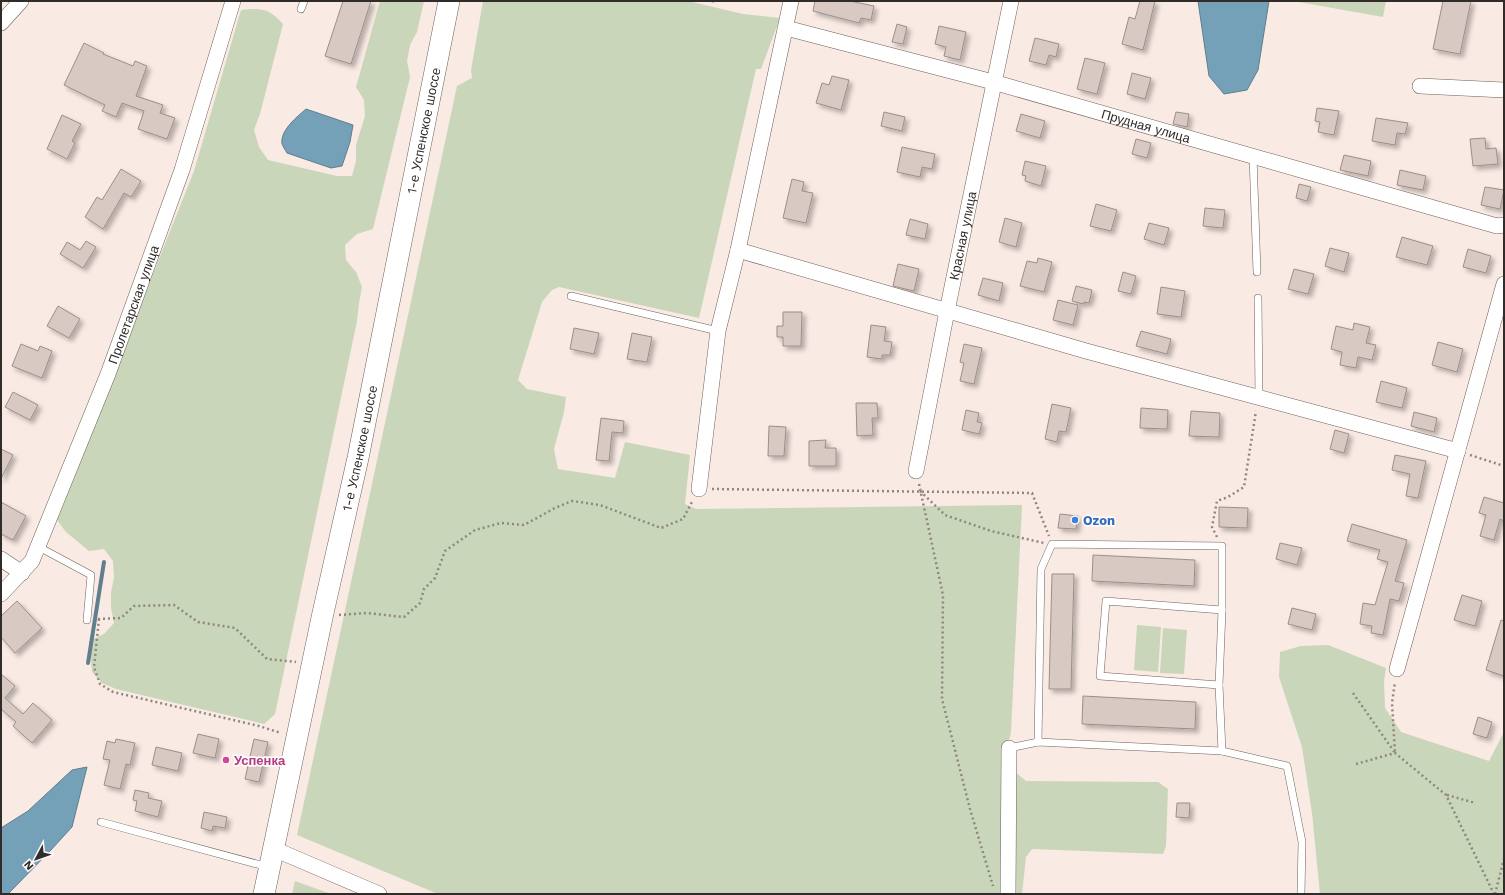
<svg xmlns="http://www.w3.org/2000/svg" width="1505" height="895" viewBox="0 0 1505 895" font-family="'Work Sans',sans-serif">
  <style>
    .green { fill: #cad6b9 }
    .water { fill: #74a1b8; stroke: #607e8d }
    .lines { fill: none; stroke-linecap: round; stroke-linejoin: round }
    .stream { stroke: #607e8d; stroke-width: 4 }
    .building { fill: #d8c9c3; stroke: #9c8e89; filter: url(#shadow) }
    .service-casing { stroke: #6d615b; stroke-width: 8 }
    .minor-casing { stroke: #6d615b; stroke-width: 16 }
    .secondary-casing { stroke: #6d615b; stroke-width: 22 }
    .path { stroke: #908681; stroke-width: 2.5; stroke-dasharray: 2 3; stroke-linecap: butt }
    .service { stroke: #fff; stroke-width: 7 }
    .minor { stroke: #fff; stroke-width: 15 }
    .secondary { stroke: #fff; stroke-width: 21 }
    .shop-dot { fill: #3f7fe0; stroke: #fdfaf9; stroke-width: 1.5 }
    .hotel-dot { fill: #d1479c; stroke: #fdfaf9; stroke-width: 1.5 }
    .labels { text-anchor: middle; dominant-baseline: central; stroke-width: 3.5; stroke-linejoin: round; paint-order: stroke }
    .street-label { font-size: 13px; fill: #312b29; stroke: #fdfaf9 }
    .shop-label { font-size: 13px; font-weight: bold; fill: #366cbe; stroke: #fdfaf9; text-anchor: start }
    .hotel-label { font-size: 13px; font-weight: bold; fill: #b23c85; stroke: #fdfaf9; text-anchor: start }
  </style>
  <defs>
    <filter id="shadow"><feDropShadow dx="3.5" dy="3.5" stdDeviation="2" flood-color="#0004"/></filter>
  </defs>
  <rect width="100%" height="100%" fill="#f9eae3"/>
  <!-- green -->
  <g class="green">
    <path d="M380 1H424L417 32 410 45 407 61 410 77 373 229 357 234 345 245 346 260 356 272 362 287 359 303 357 321 275 714 264 724 116 689 102 683 92 672 89 641 104 634 114 623 111 608V593L114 577 113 561 104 549 89 551 66 532 57 520 61 505 194 171 241 10C262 8 268 8 283 24L260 114 254 130 259 147 268 160 337 176H352L356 161V145L365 116 364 100 356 87Z"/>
    <path d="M483 1H688L743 14 780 18 761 69H756L699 318 559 287 552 290 542 302 518 380 527 389 566 397 564 412 554 449 558 469 615 478 625 442 690 455 685 504 696 509 1022 505 1011 732 1004 763 1026 781 1158 782 1168 789 1166 846 1163 854 1032 849 1026 857 1022 894H438L297 835 457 86 472 78 471 70Z"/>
    <path d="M1293 1H1386L1383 17Z"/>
    <path d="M1137 625 1161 627 1158 672 1134 670Z"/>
    <path d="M1163 628 1187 630 1184 674 1160 673Z"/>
    <path d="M1328 645 1386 668 1384 681 1385 708 1401 732 1489 761 1504 732V894H1320L1312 813 1302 747 1279 677 1280 652 1301 646Z"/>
    <path d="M295 881 331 894H292Z"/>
  </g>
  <!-- water -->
  <g class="water">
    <path d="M1198 1H1269L1258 70 1247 90 1224 94 1209 76Z"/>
    <path d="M306 109 353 125 350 142 342 166 331 168 287 153C285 150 283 146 282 144 280 130 297 117 306 109Z"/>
    <path d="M87 767 72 827 50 851 8 894H1V828L28 811 72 770Z"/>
  </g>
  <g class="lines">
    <!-- stream -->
    <path class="stream" d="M88 663 104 562"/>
  </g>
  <!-- building -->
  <g class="building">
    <path d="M343 1H371L351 64 325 56Z"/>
    <path d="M815 1H850L874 6 871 20 861 18 859 23 813 11Z"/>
    <path d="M1140 1H1155L1143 50 1122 44 1129 17 1135 19Z"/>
    <path d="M1443 1H1471L1460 54 1433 49Z"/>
    <path d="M897 24 907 27 903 44 892 42Z"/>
    <path d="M939 26 966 32 960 60 944 56 946 47 935 44Z"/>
    <path d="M1035 38 1059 44 1056 57 1049 55 1046 65 1029 61Z"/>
    <path d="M84 43 104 53 103 54 133 66 135 61 147 66 136 96 163 105 160 113 175 118 167 139 138 129 144 111 122 103 116 117 102 111 105 105 64 85Z"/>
    <path d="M1085 58 1105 63 1097 94 1077 89Z"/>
    <path d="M1132 73 1151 78 1145 99 1127 94Z"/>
    <path d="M832 76 849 80 841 110 816 103 822 83 829 85Z"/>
    <path d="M1317 108 1339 111 1334 135 1318 132 1320 122 1315 121Z"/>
    <path d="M884 112 905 117 902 131 881 126Z"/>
    <path d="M1176 112 1189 114 1187 127 1173 124Z"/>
    <path d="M1021 114 1045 121 1040 138 1016 131Z"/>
    <path d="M62 115 81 124 72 141 75 143 67 159 47 149Z"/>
    <path d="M1376 118 1408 123 1405 134 1397 133 1395 145 1372 141Z"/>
    <path d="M1485 138 1486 149 1496 148 1498 164 1473 166 1470 139Z"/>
    <path d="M1136 139 1151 143 1147 158 1132 154Z"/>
    <path d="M902 147 935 154 932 169 922 167 920 177 897 172Z"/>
    <path d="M1344 155 1371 161 1368 176 1340 170Z"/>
    <path d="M1025 161 1046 166 1041 186 1025 181 1026 176 1022 175Z"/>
    <path d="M121 169 141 181 131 197 124 193 103 229 85 217 97 197 102 200Z"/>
    <path d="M1400 170 1426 176 1423 190 1397 185Z"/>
    <path d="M792 179 804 182 802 191 813 193 806 223 783 218Z"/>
    <path d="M1299 184 1311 187 1307 201 1296 198Z"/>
    <path d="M1485 187 1504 190 1500 209 1481 205Z"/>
    <path d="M1096 204 1117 210 1111 231 1090 226Z"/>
    <path d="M1205 208 1225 210 1223 228 1203 226Z"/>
    <path d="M1005 218 1022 223 1016 247 999 242Z"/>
    <path d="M910 219 928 224 925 239 906 235Z"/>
    <path d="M1149 223 1169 228 1164 245 1144 239Z"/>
    <path d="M1402 237 1433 246 1427 265 1396 257Z"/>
    <path d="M86 241 96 247 83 268 60 254 67 242 80 250Z"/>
    <path d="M1330 248 1349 253 1344 272 1325 266Z"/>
    <path d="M1468 249 1491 256 1486 273 1463 267Z"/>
    <path d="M1038 258 1052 262 1044 292 1020 286 1027 261 1037 263Z"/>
    <path d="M898 264 919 269 914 291 893 286Z"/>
    <path d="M1294 269 1314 274 1308 294 1288 289Z"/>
    <path d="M1123 272 1136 276 1131 294 1118 291Z"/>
    <path d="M983 278 1003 283 999 301 978 295Z"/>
    <path d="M1076 286 1092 290 1089 303 1084 302 1083 304 1072 301Z"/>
    <path d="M1161 287 1185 291 1181 317 1157 314Z"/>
    <path d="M1058 300 1078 305 1073 325 1053 320Z"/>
    <path d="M58 306 80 319 69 338 47 326Z"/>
    <path d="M783 312H802L801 346H783V337H777V326H783Z"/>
    <path d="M1354 323 1370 327 1366 343 1376 345 1372 360 1358 357 1356 368 1340 365 1342 352 1331 349 1336 326 1353 330Z"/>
    <path d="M871 325 886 327 884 341 892 342 890 355H882V359L867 357Z"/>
    <path d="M574 328 599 333 594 354 570 349Z"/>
    <path d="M1141 331 1171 339 1167 354 1136 346Z"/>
    <path d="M632 333 652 337 647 362 627 359Z"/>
    <path d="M1438 342 1463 349 1457 372 1432 365Z"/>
    <path d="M21 344 38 351 40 346 52 351 42 378 12 366Z"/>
    <path d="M964 344 982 348 974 384 960 381 964 363 960 362Z"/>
    <path d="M1381 381 1407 388 1402 408 1376 402Z"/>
    <path d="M13 392 38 405 30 420 5 407Z"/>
    <path d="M856 403H877L878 418H872L873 435 857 436Z"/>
    <path d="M1052 404 1071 408 1066 432 1059 431 1057 442 1045 439Z"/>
    <path d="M1141 408 1168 410 1167 429 1140 428Z"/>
    <path d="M966 410 979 413 977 422 982 423 979 434 962 430Z"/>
    <path d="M1191 411 1220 413 1219 437 1189 436Z"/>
    <path d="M1414 412 1437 418 1434 432 1411 426Z"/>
    <path d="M601 418 624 421 623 433 612 432 609 461 596 460Z"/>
    <path d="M769 426 786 427 784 456H768Z"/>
    <path d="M1335 430 1349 434 1344 453 1330 449Z"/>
    <path d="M826 440 825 448H836V466H809V441Z"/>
    <path d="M1 449 13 455 1 479Z"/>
    <path d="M1395 455 1426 461 1418 498 1406 496 1410 474 1392 470Z"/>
    <path d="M1484 497 1504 503V521L1500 519 1494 540 1480 536 1486 515 1479 513Z"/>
    <path d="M1 502 26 516 13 540 1 534Z"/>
    <path d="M1219 507 1248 508 1247 528 1219 527Z"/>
    <path d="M1060 514 1078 516 1076 529 1058 528Z"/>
    <path d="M1352 524 1407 540 1395 581 1404 583 1399 601 1390 599 1383 635 1371 633 1372 626 1360 624 1363 603 1375 605 1388 562 1377 559 1380 550 1347 541Z"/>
    <path d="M1280 543 1302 548 1297 565 1276 559Z"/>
    <path d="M1093 555 1195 560 1194 586 1092 581Z"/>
    <path d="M1052 574H1074L1071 689H1049Z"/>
    <path d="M1462 595 1482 601 1475 626 1454 620Z"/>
    <path d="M17 601 42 628 15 653 1 637V616Z"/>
    <path d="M1292 608 1316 614 1312 630 1288 624Z"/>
    <path d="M1501 620 1504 621V676L1486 670Z"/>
    <path d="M1 674 15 686 5 698 23 714 33 703 52 720 32 743 13 726 16 722 1 709Z"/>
    <path d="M1083 696 1196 702 1195 729 1082 724Z"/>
    <path d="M1478 717 1492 722 1487 738 1473 734Z"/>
    <path d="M198 734 219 739 215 758 193 753Z"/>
    <path d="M116 739 135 743 130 765 126 764 120 789 104 785 110 760 103 759 107 741 115 743Z"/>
    <path d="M254 739 268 742 259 782 245 779Z"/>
    <path d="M156 747 182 753 178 771 152 765Z"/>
    <path d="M135 790 149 793 148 798 162 801 158 817 135 811 137 801 133 800Z"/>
    <path d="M1177 803H1190L1189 818 1176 817Z"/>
    <path d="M204 812 227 817 225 828 213 826 212 831 201 828Z"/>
  </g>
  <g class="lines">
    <defs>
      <g id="service">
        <path d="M301 9 304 1"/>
        <path d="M1253 156 1257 272"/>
        <path d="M571 296 718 331"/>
        <path d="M1258 298 1259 398"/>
        <path d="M37 546 91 575 87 620"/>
        <path d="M1219 685 1100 676 1106 601 1222 610"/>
        <path d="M1038 742 1041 569 1052 544 1222 546V610L1219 685 1222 751 1287 766 1302 842 1301 894"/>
        <path d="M1009 748 1038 742 1222 751"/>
        <path d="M101 822 268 867"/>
      </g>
      <g id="minor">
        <path d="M1 23 21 1"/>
        <path id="s1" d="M786 28 993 82 1497 226 1504 225"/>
        <path d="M1420 86 1504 90"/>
        <path d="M738 250 1086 351 1458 451"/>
        <path id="s2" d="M916 471 947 311 1011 1"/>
        <path d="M699 489 718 331 738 250 791 1"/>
        <path d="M1 559 22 573"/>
        <path id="s3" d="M1 594 32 561 108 374 182 170 233 1"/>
        <path d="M1397 669 1504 284"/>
        <path d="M274 849 379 894"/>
        <path d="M1008 894 1009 748"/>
      </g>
      <g id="secondary">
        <path id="s4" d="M264 894 323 613 358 458 449 1"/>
      </g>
    </defs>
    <!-- service casing -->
    <use href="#service" class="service-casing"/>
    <!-- minor casing -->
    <use href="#minor" class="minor-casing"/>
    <!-- secondary casing -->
    <use href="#secondary" class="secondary-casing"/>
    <!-- path -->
    <g class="path">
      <path d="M712 1 715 2 716 1"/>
      <path d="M1470 455 1504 466"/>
      <path d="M919 484 943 595 942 699 970 809 993 886"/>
      <path d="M712 489 1032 493 1049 536"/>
      <path d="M920 491 945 515 991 531 1044 543"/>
      <path d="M1217 537 1212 527 1217 501 1228 497 1244 487 1256 411"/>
      <path d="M339 615 366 613 404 617 420 603 424 589 435 578 445 551 475 530 501 523 524 525 555 508 572 501 600 505 661 528 683 519 693 500"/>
      <path d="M98 619 121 618 134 606 174 605 198 622 235 628 267 659 296 662"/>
      <path d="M99 619 94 667 100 684 113 692 259 726 281 733"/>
      <path d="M1353 693 1395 753 1392 703 1395 682"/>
      <path d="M1356 764 1395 753 1446 795 1494 894"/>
      <path d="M1447 795 1475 803"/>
      <path d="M1495 894 1504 859"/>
    </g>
    <!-- service -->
    <use href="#service" class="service"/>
    <!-- minor -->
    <use href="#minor" class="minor"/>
    <!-- secondary -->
    <use href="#secondary" class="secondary"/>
  </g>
  <!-- markers -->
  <circle class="shop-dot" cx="1075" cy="520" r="4"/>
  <circle class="hotel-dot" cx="226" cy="760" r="4"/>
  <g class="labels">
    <!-- street labels -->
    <g class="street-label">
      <text stroke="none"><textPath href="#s1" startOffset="373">Прудная улица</textPath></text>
      <text stroke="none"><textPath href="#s4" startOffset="780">1-е Успенское шоссе</textPath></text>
      <text stroke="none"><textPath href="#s2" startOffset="240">Красная улица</textPath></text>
      <text stroke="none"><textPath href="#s3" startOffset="321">Пролетарская улица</textPath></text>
      <text stroke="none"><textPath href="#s4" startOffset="456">1-е Успенское шоссе</textPath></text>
    </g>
    <!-- shop labels -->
    <g class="shop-label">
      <text x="1083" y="520">Ozon</text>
    </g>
    <!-- hotel labels -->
    <g class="hotel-label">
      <text x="234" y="760">Успенка</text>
    </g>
  </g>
  <!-- border -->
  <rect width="1505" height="895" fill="none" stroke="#312b29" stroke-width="4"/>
  <!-- north arrow -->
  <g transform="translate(36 859) rotate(229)" stroke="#fdfaf9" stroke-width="3" paint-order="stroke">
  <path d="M0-3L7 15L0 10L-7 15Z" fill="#312b29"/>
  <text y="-6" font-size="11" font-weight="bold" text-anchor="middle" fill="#312b29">N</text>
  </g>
</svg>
